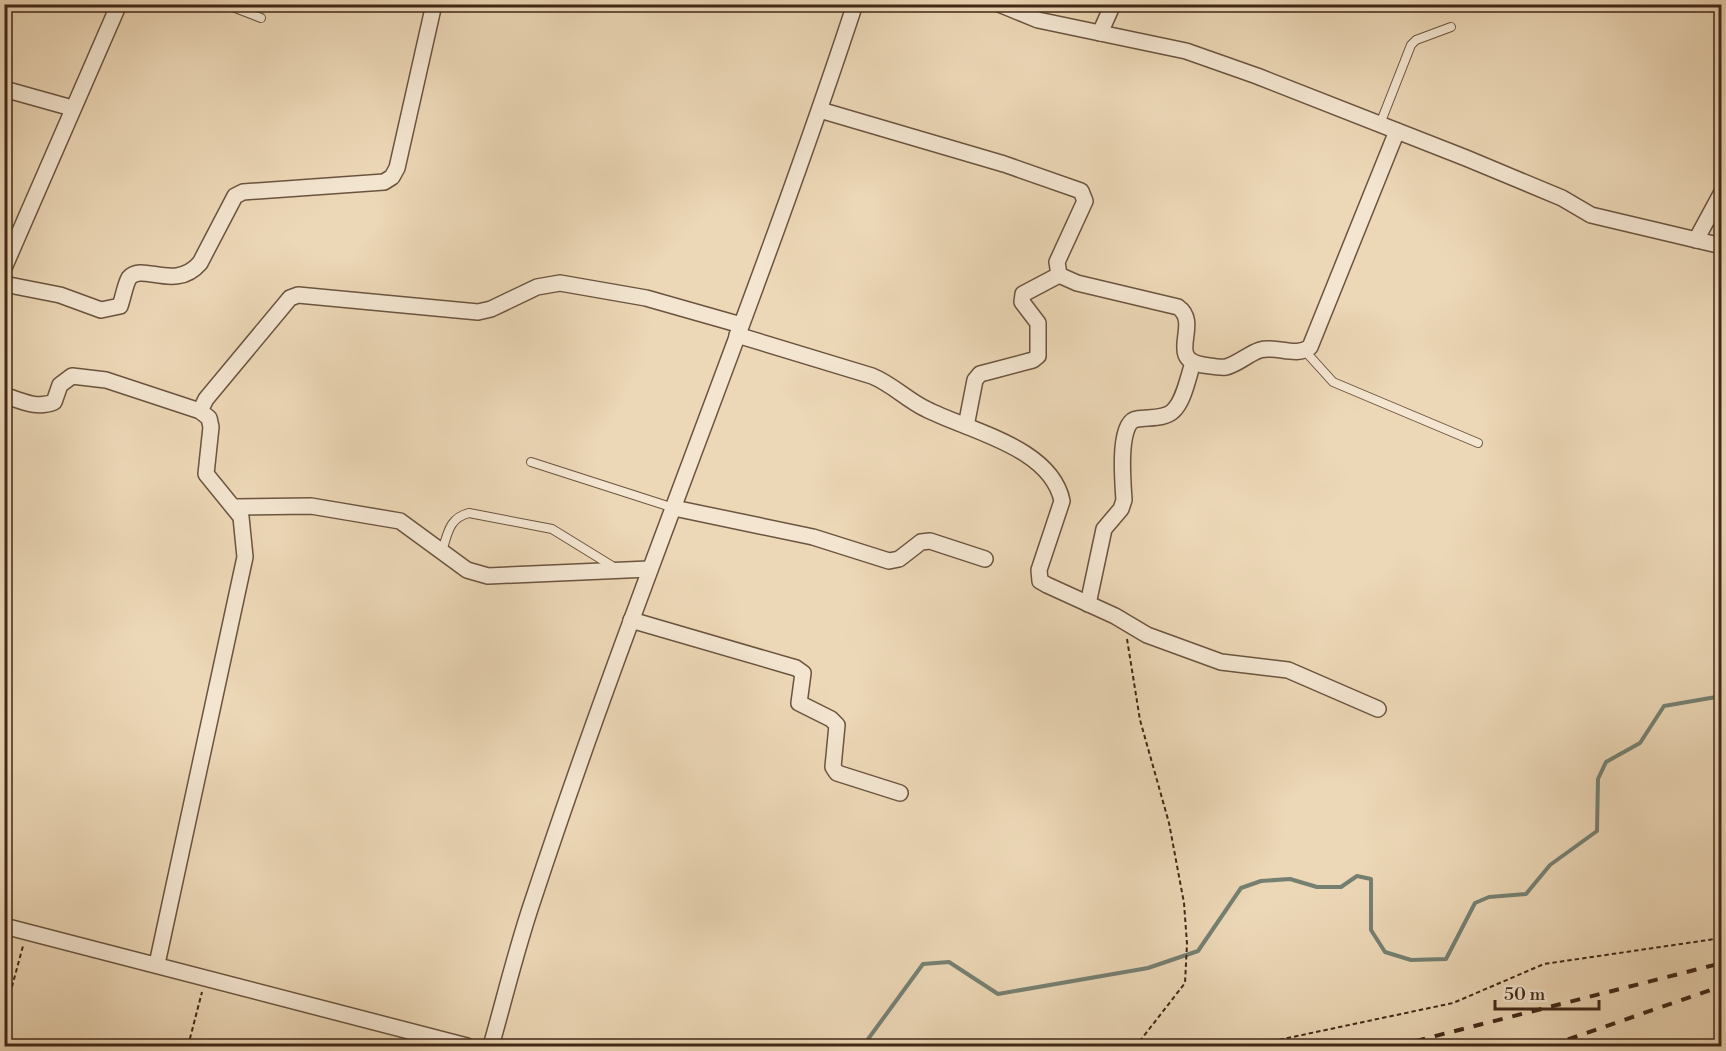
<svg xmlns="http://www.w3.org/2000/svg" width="1726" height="1051" viewBox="0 0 1726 1051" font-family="'Libre Bodoni',serif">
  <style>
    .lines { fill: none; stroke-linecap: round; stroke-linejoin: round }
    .stream { stroke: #758072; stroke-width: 4 }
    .service-casing { stroke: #6b543f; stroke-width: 10 }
    .minor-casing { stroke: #6b543f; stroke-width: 18 }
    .path { stroke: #402817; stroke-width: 2; stroke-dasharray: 4.5 3; stroke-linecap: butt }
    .service { stroke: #f3e5d0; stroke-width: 8 }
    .minor { stroke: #f3e5d0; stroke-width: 15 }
    .rail { stroke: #402817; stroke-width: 4; stroke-dasharray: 10 10; stroke-linecap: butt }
  </style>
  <rect width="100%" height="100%" fill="#ecd7b6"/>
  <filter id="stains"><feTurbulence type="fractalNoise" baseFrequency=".00333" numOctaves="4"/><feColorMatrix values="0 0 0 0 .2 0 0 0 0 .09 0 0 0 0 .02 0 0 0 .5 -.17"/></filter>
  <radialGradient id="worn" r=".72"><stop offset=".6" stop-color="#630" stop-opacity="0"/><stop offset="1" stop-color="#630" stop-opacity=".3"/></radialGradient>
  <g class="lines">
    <!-- stream -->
    <path class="stream" d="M863 1046 923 964 949 962 998 994 1148 968 1198 951 1241 888 1261 881 1290 879 1317 887H1341L1357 876 1371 879V930L1385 952 1411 960 1446 959 1475 903 1489 897 1526 894 1550 865 1597 831 1598 779 1606 762 1640 743 1664 706 1722 696"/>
    <defs>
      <g id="service">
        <path d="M225 4 261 18"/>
        <path d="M1380 124 1411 45 1416 40 1451 27"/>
        <path d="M1305 351 1333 382 1478 443"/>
        <path d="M531 462 674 508"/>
        <path d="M442 551C448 533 449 518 469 513L552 529 617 569"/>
      </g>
      <g id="minor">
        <path d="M999 4 1038 20 1186 51 1257 76 1466 158 1562 198 1591 215 1722 246"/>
        <path d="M1100 33 1113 4"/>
        <path d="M4 89 72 108"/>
        <path d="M820 110 1004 164 1081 191 1085 201 1057 262 1059 275 1077 283 1178 307C1202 324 1165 359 1203 365 1211 366 1219 368 1226 367 1238 364 1248 354 1260 350 1276 345 1296 358 1310 347L1397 131"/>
        <path d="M1696 240 1722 192"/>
        <path d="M4 268 119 4"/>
        <path d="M4 284 60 295 101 310 120 306C123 298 125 285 129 278 142 262 175 292 200 263L235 196 243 192 384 182 392 177 397 168 434 4"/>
        <path d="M737 335 872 376C892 384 907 400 926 409 969 431 1051 447 1062 501L1039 570 1040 581 1047 585 1115 616 1147 635 1221 662 1288 670 1378 709"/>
        <path d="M4 395C21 401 37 409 54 402L60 385 72 376 106 380 200 411 209 418 211 427 206 474 241 517 245 557 157 964"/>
        <path d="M200 411 206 399 290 298 298 295 478 312 491 309 537 287 560 283 646 298 741 325"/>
        <path d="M966 426 975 380 980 374 1033 360 1038 356V323L1022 302 1023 294 1059 275"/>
        <path d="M236 507 311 506 400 521 467 570 488 576 649 569"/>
        <path d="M674 508 813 537 889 561 899 559 921 542 930 541 985 559"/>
        <path d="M1088 604 1104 529 1121 509 1124 500C1123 483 1117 421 1137 419 1149 417 1165 419 1173 411 1184 401 1188 377 1193 363"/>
        <path d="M631 620 796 668 803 673 799 703 831 719 837 725 833 767 837 773 900 793"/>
        <path d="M4 926 467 1046"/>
        <path d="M491 1046C505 997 517 946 534 897 633 597 756 305 855 4"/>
      </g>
    </defs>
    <!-- service casing -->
    <use href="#service" class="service-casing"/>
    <!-- minor casing -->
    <use href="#minor" class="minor-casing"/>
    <!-- path -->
    <g class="path">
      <path d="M1127 639 1140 720 1169 823 1184 903 1187 944 1185 983 1136 1046"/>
      <path d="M4 1016 23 946"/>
      <path d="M188 1046 202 992"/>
      <path d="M1250 1046 1453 1003 1544 964 1722 938"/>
    </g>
    <!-- service -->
    <use href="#service" class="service"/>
    <!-- minor -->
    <use href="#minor" class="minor"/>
    <!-- rail -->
    <g class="rail">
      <path d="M1396 1046 1722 963"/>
      <path d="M1549 1046 1722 986"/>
    </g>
  </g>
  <!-- margin -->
  <rect width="1726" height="1051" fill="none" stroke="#ecd7b6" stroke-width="24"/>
  <rect x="6" y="6" width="1714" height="1039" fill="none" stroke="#402817" stroke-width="3"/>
  <rect x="12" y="12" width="1702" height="1027" fill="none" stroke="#402817" stroke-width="1.5"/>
  <!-- scale -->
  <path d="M1495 1000v9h104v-9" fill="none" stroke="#402817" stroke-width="3"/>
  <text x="1504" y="1000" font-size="18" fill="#402817" stroke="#f3e5d0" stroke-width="4.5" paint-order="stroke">50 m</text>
  <rect width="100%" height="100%" filter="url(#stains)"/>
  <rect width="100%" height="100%" fill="url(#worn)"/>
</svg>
